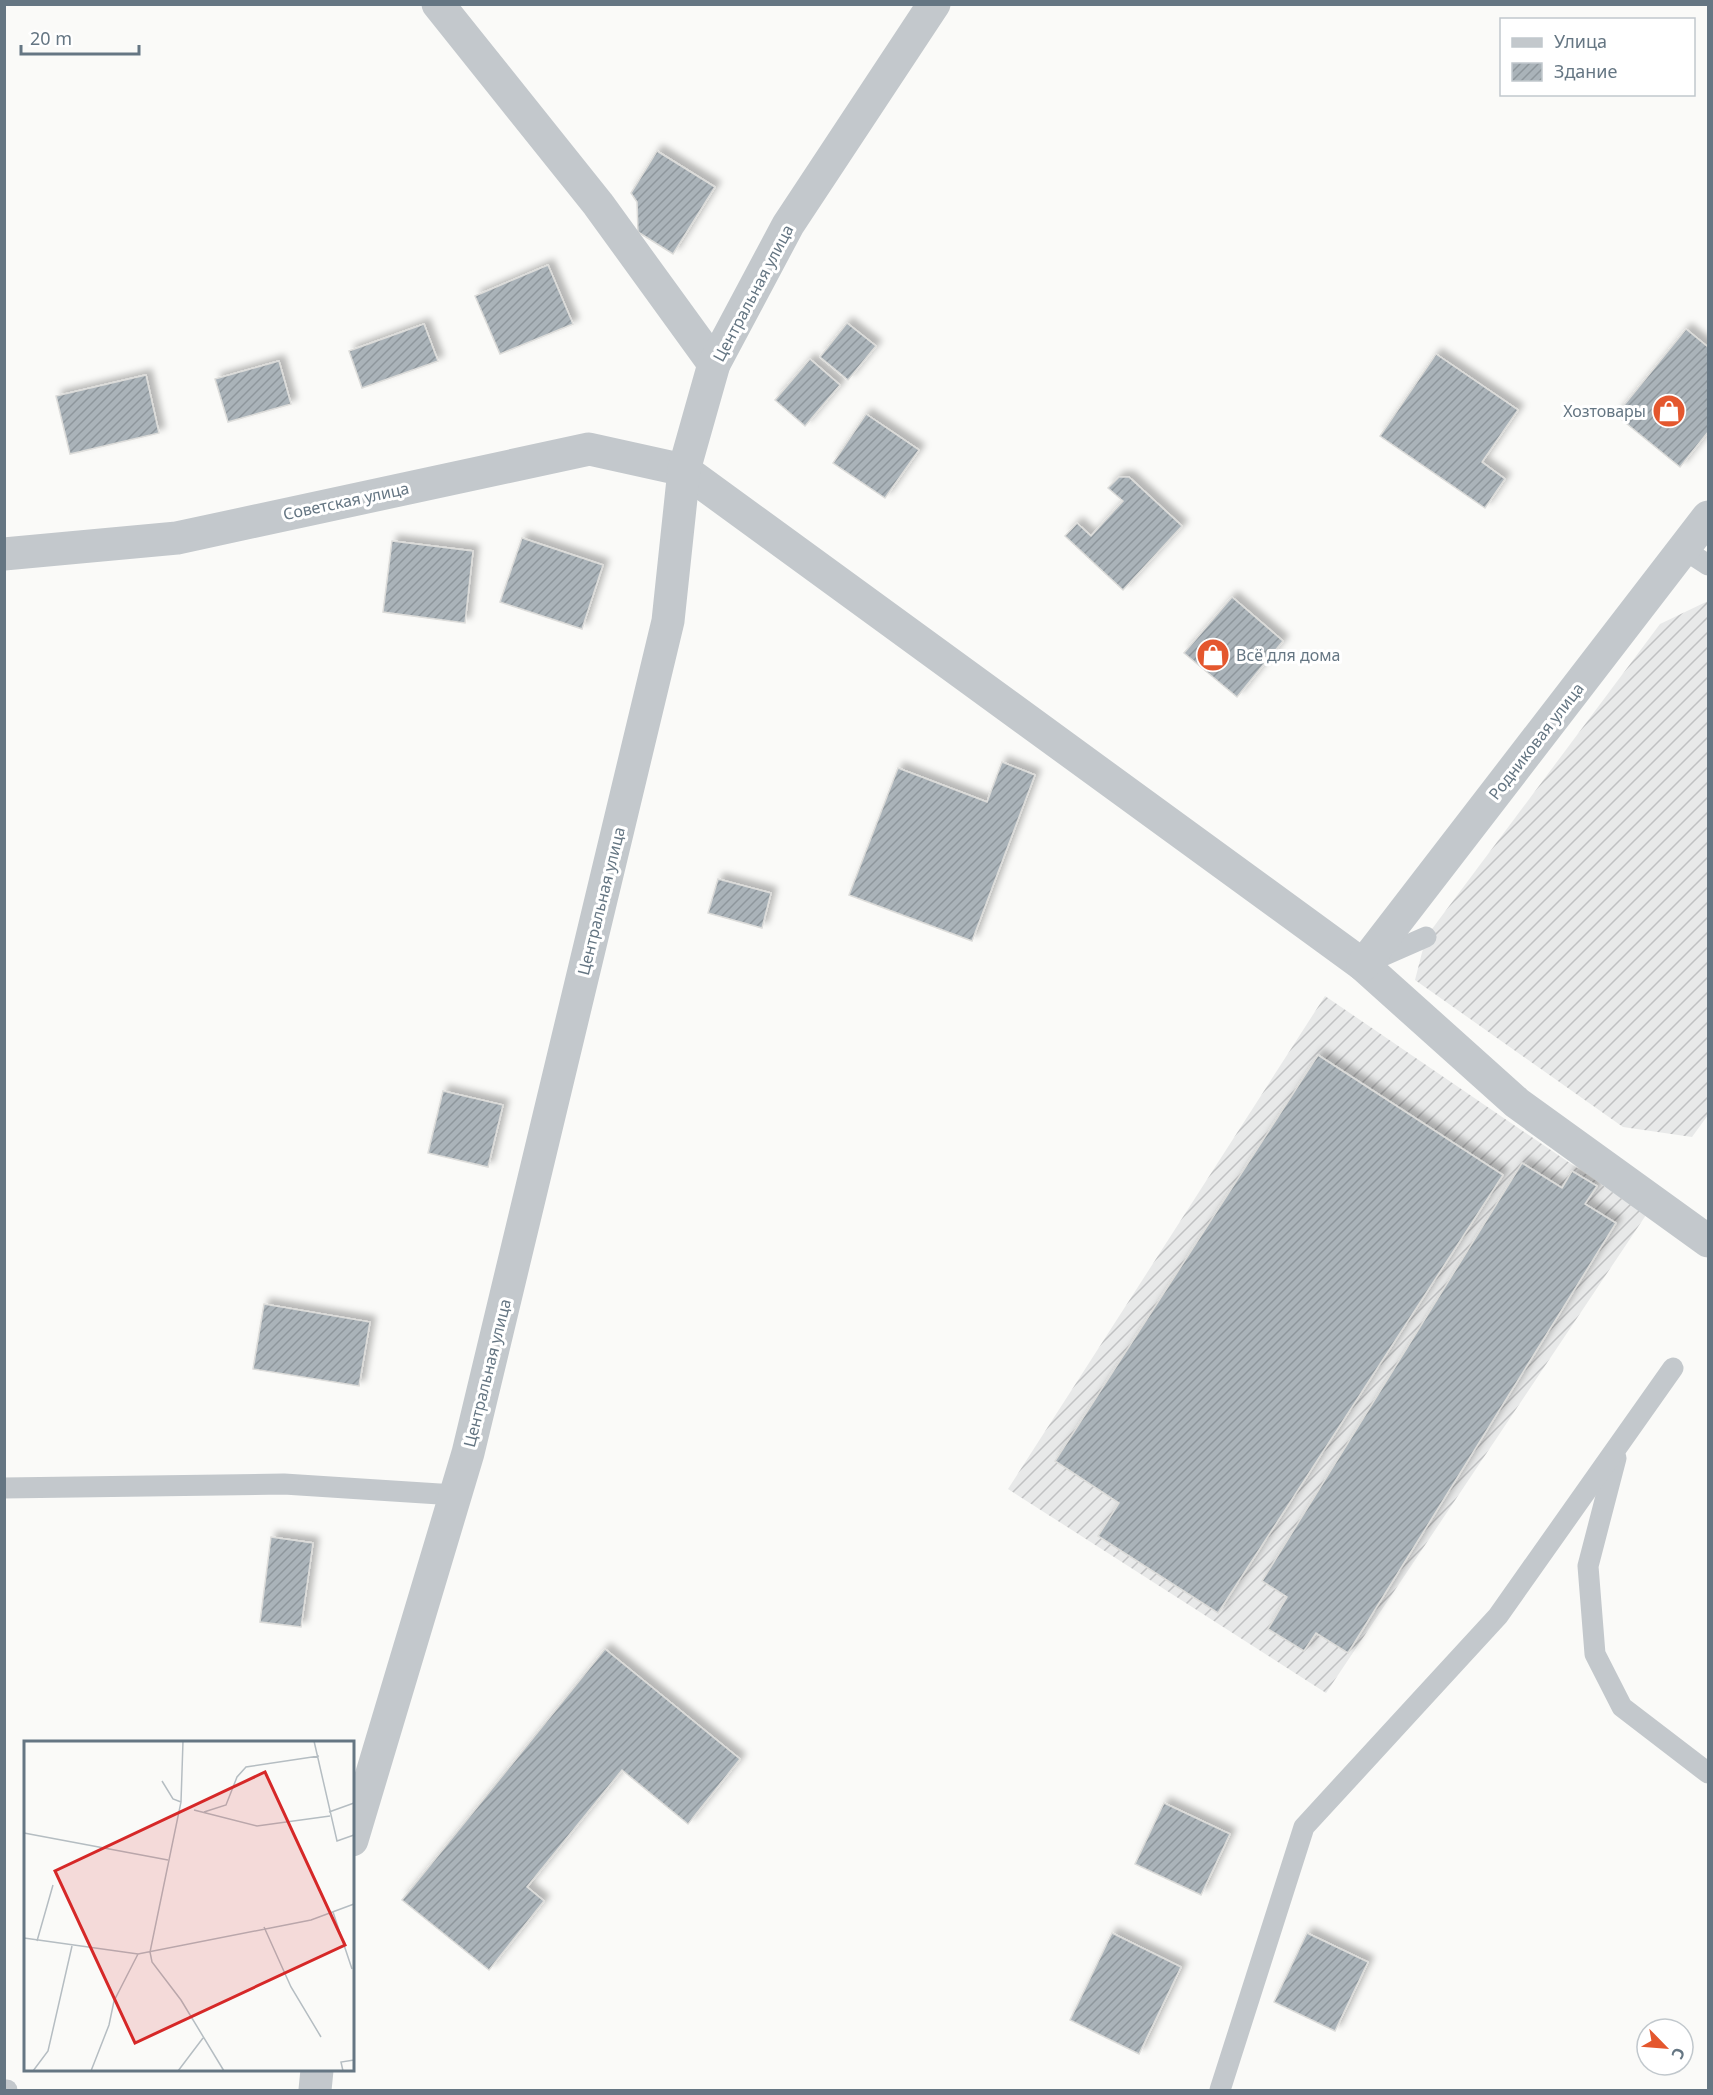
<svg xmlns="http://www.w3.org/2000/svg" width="1713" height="2095" viewBox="0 0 1713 2095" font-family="'Noto Sans',sans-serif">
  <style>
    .industrial { fill: url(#industrial-furrows) }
    .building { fill: url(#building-hatch); stroke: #dcdcda; stroke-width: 1.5; filter: url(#shadow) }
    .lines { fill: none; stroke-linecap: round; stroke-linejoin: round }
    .lane { stroke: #c3c8cc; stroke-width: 21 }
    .street { stroke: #c3c8cc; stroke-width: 33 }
    .labels { text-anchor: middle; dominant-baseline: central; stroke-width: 6; stroke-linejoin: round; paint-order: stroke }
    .street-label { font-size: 16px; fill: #657683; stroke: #fff }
    .poi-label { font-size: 16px; fill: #657683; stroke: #fff; text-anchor: end }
    .inset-road { fill: none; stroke: #b5bdc2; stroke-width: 1.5 }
    .view { fill: #d62828; fill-opacity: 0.15; stroke: #d62828; stroke-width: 3 }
    .inset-edge { fill: none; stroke: #657683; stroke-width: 3 }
  </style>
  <defs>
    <pattern id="industrial-furrows" width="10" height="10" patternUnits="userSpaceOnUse" patternTransform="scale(1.5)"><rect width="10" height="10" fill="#e8e9e9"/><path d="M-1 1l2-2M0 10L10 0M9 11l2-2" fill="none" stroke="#c0c1c2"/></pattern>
    <pattern id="building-hatch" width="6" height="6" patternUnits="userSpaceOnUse" patternTransform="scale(1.5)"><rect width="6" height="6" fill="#aab3b9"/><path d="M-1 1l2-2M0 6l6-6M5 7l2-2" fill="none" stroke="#8e969c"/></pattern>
    <filter id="shadow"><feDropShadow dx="5.5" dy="-5.5" stdDeviation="3" flood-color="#0004"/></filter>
  </defs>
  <rect width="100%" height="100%" fill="#fafaf8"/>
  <!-- industrial -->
  <g class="industrial">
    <path d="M1708 601V1115L1692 1137 1623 1127 1415 980 1426 937 1660 624Z"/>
    <path d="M1325 996 1646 1215 1326 1693 1008 1489Z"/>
  </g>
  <!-- building -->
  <g class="building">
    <path d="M657 151 715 187 673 254 638 232 637 202 631 193Z"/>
    <path d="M548 265 573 324 500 354 475 296Z"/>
    <path d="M847 323 876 346 848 380 820 357Z"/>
    <path d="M424 324 438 361 362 388 349 351Z"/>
    <path d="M1686 329 1708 347V432L1680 467 1616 415Z"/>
    <path d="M1436 354 1518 410 1482 462 1505 479 1485 508 1380 436Z"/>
    <path d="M810 359 840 385 805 426 775 400Z"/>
    <path d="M279 361 291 404 228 422 215 379Z"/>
    <path d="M146 375 159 433 70 454 56 396Z"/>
    <path d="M866 414 919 450 885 498 833 463Z"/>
    <path d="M1119 477H1129L1182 526 1123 590 1065 536 1077 523 1091 536 1123 501 1108 488Z"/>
    <path d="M522 538 603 565 582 629 500 602Z"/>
    <path d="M392 541 473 551 465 623 383 612Z"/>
    <path d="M1232 597 1283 641 1237 697 1184 653Z"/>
    <path d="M1002 762 1035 775 972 941 849 895 898 768 987 802Z"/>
    <path d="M718 879 771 893 762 928 708 913Z"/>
    <path d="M1318 1055 1503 1175 1218 1613 1098 1536 1119 1503 1055 1461Z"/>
    <path d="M443 1091 503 1105 488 1167 428 1153Z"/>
    <path d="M1522 1163 1562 1188 1572 1171 1597 1186 1585 1204 1616 1223 1348 1653 1316 1633 1304 1651 1268 1629 1287 1597 1262 1581Z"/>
    <path d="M264 1304 370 1322 359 1386 253 1369Z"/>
    <path d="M271 1537 313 1543 301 1627 260 1622Z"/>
    <path d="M605 1649 740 1759 688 1824 622 1770 527 1887 544 1901 489 1970 402 1900Z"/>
    <path d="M1164 1803 1230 1834 1201 1895 1135 1864Z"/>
    <path d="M1112 1933 1181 1967 1139 2054 1070 2020Z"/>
    <path d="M1307 1933 1368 1962 1335 2031 1274 2002Z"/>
  </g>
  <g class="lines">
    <!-- lane -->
    <g class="lane">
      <path d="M1685 550 1708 565"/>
      <path d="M1369 962 1426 937"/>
      <path d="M1616 1458 1588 1566 1595 1654 1622 1707 1708 1773"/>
      <path d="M4 1488 284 1484 455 1495"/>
      <path d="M4 2090H7"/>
      <path d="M1220 2090 1304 1827 1498 1616 1673 1368"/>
    </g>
    <!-- street -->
    <g class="street">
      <path d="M438 4 598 204 714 364"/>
      <path d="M4 554 177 538 589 449 684 470 1363 965 1517 1103 1708 1241"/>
      <path d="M1363 965 1708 517"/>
      <path d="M352 1840 468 1453 668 621 684 470 714 364 788 225 934 4"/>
      <path d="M315 2090 317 2070"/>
    </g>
  </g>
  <!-- icons -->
  <defs>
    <symbol id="shop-disc" viewBox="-11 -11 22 22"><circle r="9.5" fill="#e4572e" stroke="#fff"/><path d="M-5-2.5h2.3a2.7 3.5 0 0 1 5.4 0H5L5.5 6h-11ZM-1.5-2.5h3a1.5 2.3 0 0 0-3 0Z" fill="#fff"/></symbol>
  </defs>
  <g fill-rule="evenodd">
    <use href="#shop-disc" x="1650" y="392" width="38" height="38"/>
    <use href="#shop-disc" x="1194" y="636" width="38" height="38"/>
  </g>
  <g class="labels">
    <!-- street labels -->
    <g class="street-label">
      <text transform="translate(753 293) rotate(-62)">Центральная улица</text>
      <text transform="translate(346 501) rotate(-12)">Советская улица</text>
      <text transform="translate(1536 741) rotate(-52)">Родниковая улица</text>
      <text transform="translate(601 901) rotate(-76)">Центральная улица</text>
      <text transform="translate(487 1373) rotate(-76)">Центральная улица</text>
    </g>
    <!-- poi labels -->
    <g class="poi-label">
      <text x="1646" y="411">Хозтовары</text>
      <text x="1236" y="655" text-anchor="start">Всё для дома</text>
    </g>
  </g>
  <!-- overview -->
  <g transform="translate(24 1741)">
    <rect width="330" height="330" fill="#fafaf8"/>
    <path class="inset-road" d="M159 0 157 61 126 211 128 221 157 259 200 330M290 0 313 100 330 94M138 40 149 58 157 61M170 69 233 85 306 75M180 71 202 64 213 36 222 26 295 15M305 71 330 62M0 92 144 119M309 171 328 228M240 186 267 246 297 296M0 197 114 213 287 179 330 163M13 200 29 144M9 330 24 310 48 205M67 330 85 284 90 260 114 213M154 330 179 297M319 330 317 321 330 319"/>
    <path class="view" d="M241 31 321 204 111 302 31 130Z"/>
    <rect width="330" height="330" class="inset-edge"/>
  </g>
  <!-- border -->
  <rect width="1713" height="2095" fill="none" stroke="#657683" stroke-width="12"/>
  <!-- legend -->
  <rect x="1500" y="18" width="195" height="78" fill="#ffffff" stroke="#c1c8cd" stroke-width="1.5"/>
  <rect x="1512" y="38" width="30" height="9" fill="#c3c8cc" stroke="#c1c8cd" stroke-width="1.5"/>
  <text x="1554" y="48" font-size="18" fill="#657683">Улица</text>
  <rect x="1512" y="63" width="30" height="18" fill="url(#building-hatch)" stroke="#c1c8cd" stroke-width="1.5"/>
  <text x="1554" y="78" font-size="18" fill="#657683">Здание</text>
  <!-- north arrow -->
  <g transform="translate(1665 2047) rotate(115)"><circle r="28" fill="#ffffff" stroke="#c1c8cd" stroke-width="1.5"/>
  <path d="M0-4.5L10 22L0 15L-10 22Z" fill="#e4572e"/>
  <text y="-9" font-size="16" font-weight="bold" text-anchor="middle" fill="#657683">С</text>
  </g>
  <!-- scale -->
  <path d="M21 45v9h118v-9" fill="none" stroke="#657683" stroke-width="3"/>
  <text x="30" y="45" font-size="18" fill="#657683" stroke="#ffffff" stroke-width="4.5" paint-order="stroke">20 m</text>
</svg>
